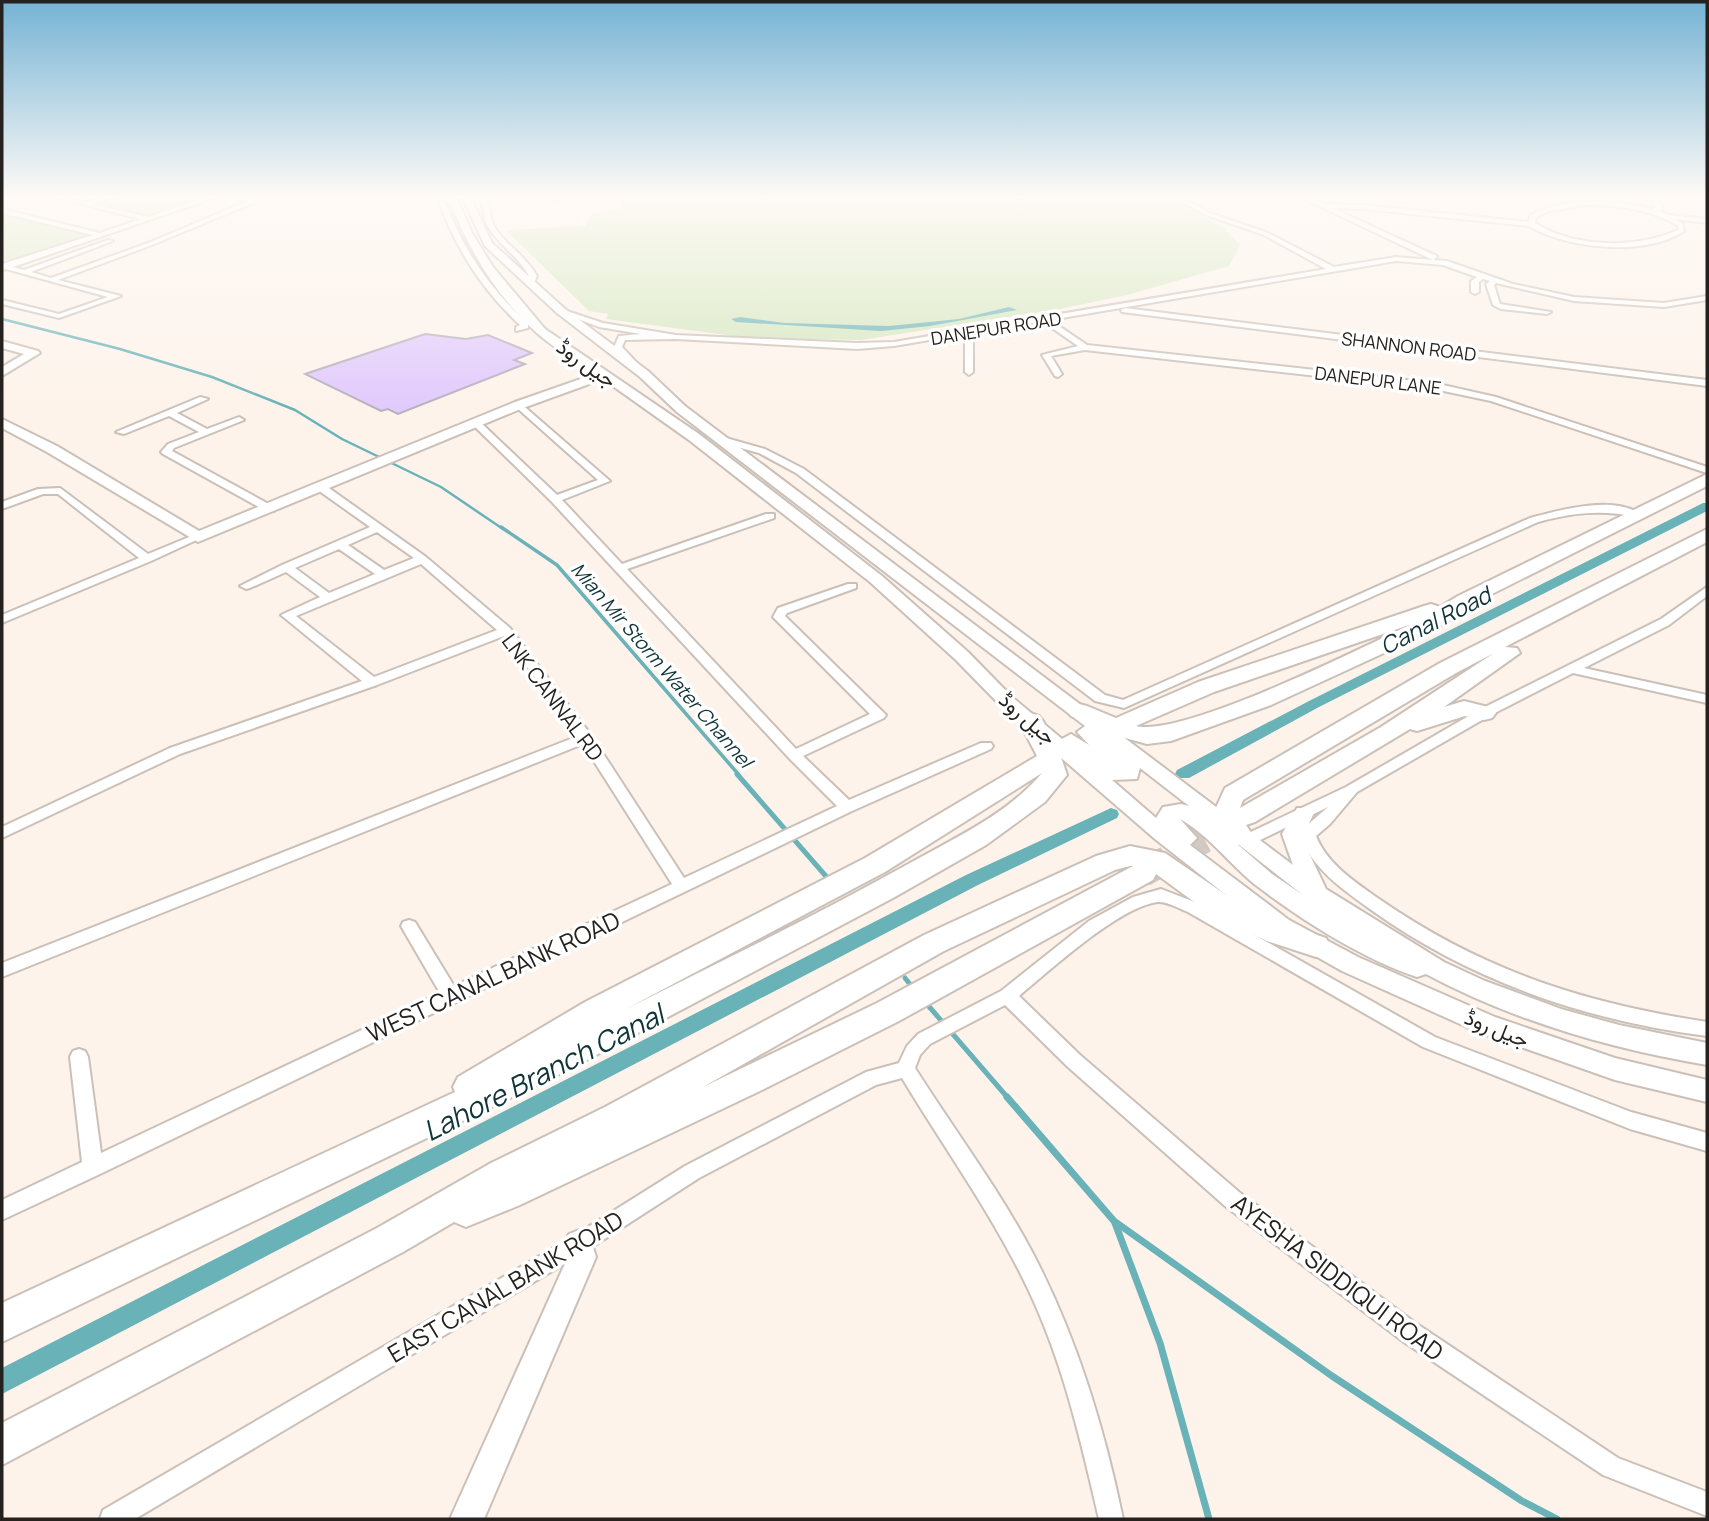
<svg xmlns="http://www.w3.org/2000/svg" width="1709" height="1521" viewBox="0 0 1709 1521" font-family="Manrope,Vazirmatn,sans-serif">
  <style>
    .green { fill: #d4e7be }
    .water { fill: #69b2b8 }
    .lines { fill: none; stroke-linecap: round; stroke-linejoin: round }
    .stream-far3 { stroke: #69b2b8; stroke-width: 2.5 }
    .stream-far2 { stroke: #69b2b8; stroke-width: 3.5 }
    .stream-far1 { stroke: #69b2b8; stroke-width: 5 }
    .stream { stroke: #69b2b8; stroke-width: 7 }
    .canal { fill: #69b2b8; fill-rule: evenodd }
    .building { fill: #e1cafd; stroke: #b6b1bc; stroke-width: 2 }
    .highway-tunnel { stroke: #d2c9c2; stroke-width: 28; stroke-dasharray: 28 14; stroke-linecap: butt }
    .street-casing { stroke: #cac0b8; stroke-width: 4 }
    .secondary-casing { stroke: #cac0b8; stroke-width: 4 }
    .highway-casing { stroke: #cac0b8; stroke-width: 4 }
    .street { fill: #fff; fill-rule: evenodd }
    .secondary { fill: #fff; fill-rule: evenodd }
    .highway { fill: #fff; fill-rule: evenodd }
    .labels { text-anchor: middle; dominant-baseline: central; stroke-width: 7; stroke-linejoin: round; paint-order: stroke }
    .far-street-label { font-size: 18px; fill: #24211e; stroke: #fff }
    .far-water-label { font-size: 19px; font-style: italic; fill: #0f3336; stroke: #fff }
    .street-label { font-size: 21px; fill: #24211e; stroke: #fff }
    .water-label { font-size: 23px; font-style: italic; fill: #0f3336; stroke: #fff }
    .near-street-label { font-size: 24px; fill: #24211e; stroke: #fff }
    .near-water-label { font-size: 28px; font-style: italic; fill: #0f3336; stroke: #fff }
  </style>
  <rect width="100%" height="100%" fill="#fdf3eb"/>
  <!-- green -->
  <g class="green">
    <path d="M117 196H214L150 217 90 204Z"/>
    <path d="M622 196H1166L1224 228 1240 245 1229 266 1127 295 1060 309 861 340 749 338 606 319 608 314 589 311 506 230 585 226 591 215 622 207Z"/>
    <path d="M2 214 92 235 20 259 2 260Z"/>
  </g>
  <!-- water -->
  <path class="water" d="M1009 307 1017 310 930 326 881 331 736 322 731 319 740 317 785 323 889 326 959 319Z"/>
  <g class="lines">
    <!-- stream-far3 -->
    <path class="stream-far3" d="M2 319 120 349 212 377 295 410 342 439 441 487 503 529"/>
    <!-- stream-far2 -->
    <path class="stream-far2" d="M501 527 557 565 739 775"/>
    <!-- stream-far1 -->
    <g class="stream-far1">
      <path d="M737 774 831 882"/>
      <path d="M905 978 913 988"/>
      <path d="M926 1003 1008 1098"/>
    </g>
    <!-- stream -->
    <g class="stream">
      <path d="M1007 1097 1114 1221 1332 1376 1522 1501 1557 1519"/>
      <path d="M1115 1223 1160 1343 1209 1519"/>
    </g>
    <!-- canal -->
    <g class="canal">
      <path d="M1703 503H1707V511L1319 707 1189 778H1177L1175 774 1177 770 1309 701Z"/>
      <path d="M1111 808 1117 810 1119 814 1117 818 978 885 2 1394V1368L966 875Z"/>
    </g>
  </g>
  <!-- building -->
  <path class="building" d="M425 334 466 339 488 335 532 353 514 360 525 364 398 414 388 409 381 411 305 374Z"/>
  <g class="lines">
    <!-- highway-tunnel -->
    <path class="highway-tunnel" d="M1143 873 1233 823"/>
    <defs>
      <g id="street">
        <path d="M8 196H18L2 202V198Z"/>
        <path d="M51 196C63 196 74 202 86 202 95 202 104 196 114 196L93 204 148 217 209 196H219L13 267 24 270 108 240 113 241 31 272 51 278 148 243 248 201 229 196H242L258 201 152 245 58 280 121 296 59 318 2 304V300L59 314 108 297 6 269 2 270V264L93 235 2 213V209L100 233 141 219Z"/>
        <path d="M437 196H443C461 247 489 288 528 324V328L516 331V327L520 325C481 289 454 246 437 196Z"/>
        <path d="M479 196H485C492 207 489 218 495 228 507 246 526 256 537 276L533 285 526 283 529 276C519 257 500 246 489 228 482 218 485 207 479 196Z"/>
        <path d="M536 196 563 197 566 199 539 201Z"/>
        <path d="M1171 196H1179L1210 213 1268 233 1334 267 1396 257 1433 260 1298 196H1307L1324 204 1363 205 1528 222 1531 215C1569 196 1612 200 1653 209L1656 207 1648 196H1654L1663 208 1659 211 1668 215 1707 219V223L1675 219 1683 224 1684 231C1646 257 1567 249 1529 226L1363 209 1332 208 1437 256 1434 260 1447 261 1513 284 1574 297 1664 303 1707 296V300L1664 307 1574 301 1496 283 1494 285 1500 304 1551 312 1547 314 1501 309 1493 305 1486 284 1490 281 1483 279 1479 282V292L1475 294 1471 292V281L1477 277 1443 265 1396 261 1050 320 1087 345 1434 383 1496 397 1707 467V473L1491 401 1434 389 1085 350 1051 356 1062 374 1058 377 1055 376 1042 355 1078 346 1042 321 973 333V372L969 375 965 372V334L894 346 857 349 676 339 625 340 622 347 639 365 635 368 614 347 619 336 641 334 599 327 557 311 561 309 603 323 676 335 857 343 894 342 1326 269 1264 235 1206 215ZM1586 205C1618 206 1649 208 1678 226V230C1635 249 1575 248 1535 223L1536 217 1549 211Z"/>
        <path d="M1125 308 1707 380V386L1122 312 1121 310Z"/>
        <path d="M200 397 208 399 177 413 207 429 239 417 244 420 174 448 172 451 274 507V511H266L163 454 161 452 168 444 199 432 169 416 124 434 116 432Z"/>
        <path d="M519 402 610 481 562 500 622 564 766 514H774V518L627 569 796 749 870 714 773 617 778 608 848 584H856V588L787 613 785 616 886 715 884 718 803 756 849 800 981 743H991L993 746 991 749 852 811 100 1174 2 1220V1200L82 1162 70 1057 73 1051 79 1049 85 1051 88 1057 101 1153 440 993 401 926 403 922 409 920 415 922 454 986 672 884 583 744 2 977V963L578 736 504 636 377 685 180 754 2 838V827L170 748 362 681 281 615 320 597 286 572 250 588 246 589 240 586 282 565 370 527 318 490V486H326L426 557 510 628 591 735 684 878 837 806 789 758 551 501 471 423 479 421 557 495 598 480 516 407V403ZM377 532 414 558 384 570 348 545ZM339 549 375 574 329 593 295 568ZM421 564 497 630 374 677 296 616Z"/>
        <path d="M726 438 765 449 804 469 1105 695 1123 700 1530 518C1560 510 1613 495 1640 514L1635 517C1602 509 1571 513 1538 522L1124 708 1095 701 796 473 759 453 723 443 721 441Z"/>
        <path d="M60 488 148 554 194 535H202L203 537 151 561 2 623V615L139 558 58 494H43L2 509V502L38 489Z"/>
        <path d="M1707 587V596L1669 625 1584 668 1707 695V703L1573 673 1489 716 1357 792 1330 824 1316 836C1327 864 1355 882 1379 899 1483 971 1584 1003 1707 1022V1036C1586 1021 1469 980 1370 909 1342 889 1313 869 1300 836L1305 827 1328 807 1250 845H1240L1237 841 1240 837 1346 787 1479 710 1661 619Z"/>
        <path d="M1161 889 1200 904 1435 1037 1631 1112 1707 1133V1151L1630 1129 1423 1047 1188 912C1180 909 1167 901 1158 902 1120 906 1049 971 1019 996L1080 1055 1239 1192 1417 1324 1618 1458 1707 1492V1516L1603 1475 1401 1340 1225 1206 1068 1067 1005 1005 930 1044 920 1055 915 1068C953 1128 996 1185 1030 1248 1075 1332 1104 1426 1123 1519H1099C1081 1441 1063 1362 1028 1289 993 1215 944 1148 902 1078L876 1085 699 1178 586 1251 135 1519H100L103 1510 572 1237 685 1166 866 1072 899 1063 907 1046 918 1034 1001 991 1089 921 1133 897Z"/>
      </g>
      <g id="secondary">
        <path d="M2 196H9L2 200Z"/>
        <path d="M448 196H456L472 233 493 267 545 329 699 434 882 576 968 652 1012 697 1062 739 1071 734 1089 745 1077 732 1085 726 677 412 640 377 557 313 485 246 462 196H470L492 243 565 309 648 371 685 406 1293 865 1282 834 1297 808H1311L1314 813 1302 838 1326 889 1444 962 1485 981 1561 1009 1619 1025 1707 1043V1065C1611 1049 1512 1020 1426 974L1417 977C1363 959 1303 921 1257 886 1231 866 1209 835 1180 819L1197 838 1190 845 1289 920 1358 957 1495 1017 1615 1058 1707 1080V1102L1615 1080 1478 1032 1342 971 1273 932 1155 839 1000 705 956 660 870 582 689 440 603 379 523 408 198 542 47 452 2 428V419L57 446 199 531 515 402 595 374C576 361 554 348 537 333 497 298 466 246 448 196ZM1140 768 1189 806 1181 804 1163 807 1156 818 1112 780 1137 779ZM1229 837 1303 895 1272 874Z"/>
        <path d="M2 341 38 351 40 353 2 376V367L24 354 2 348Z"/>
        <path d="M579 1230 589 1234 596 1257 484 1519H450L568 1257 565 1244 569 1234Z"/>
      </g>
      <g id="highway">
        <path d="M1707 474V486L1472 604 1436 629 1271 705 1171 741 1147 744 1118 736 1071 716 1067 711 1071 706 1079 704 1087 706 1116 718 1198 682 1424 606 1431 604 1440 607 1458 596ZM1412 624C1361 648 1184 737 1136 726L1214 692Z"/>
        <path d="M1707 529V542L1505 647 1517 648 1520 653 1444 707 1464 701 1492 708 1496 713 1492 718 1484 720 1465 716 1417 731 1410 729 1255 822 1246 825 1254 837 1250 844C1230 850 1217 830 1214 812L1225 788 1440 663ZM1494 653 1381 727 1240 808 1243 800 1456 673Z"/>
        <path d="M1031 713 1039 716 1043 721 1061 757 1067 775 1045 802 986 845 893 898 562 1073 2 1342V1303L455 1092 453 1087 458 1077 585 1002 865 858 1037 756 1019 721 1023 716ZM1042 773C1009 813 955 838 910 863 817 915 720 962 624 1010L885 872Z"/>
        <path d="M1130 846 1165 853 1232 899 1287 925 1326 938 1330 946 1326 954 1316 957 1267 941 1212 915 1156 874 1153 880 899 1021 762 1090 520 1205 466 1227 454 1222 403 1252 2 1465V1423L377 1228 491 1163 605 1107 924 935 1096 856ZM1130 866H1133L877 1003 703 1087 944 951 1115 870Z"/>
      </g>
    </defs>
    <!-- street casing -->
    <use href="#street" class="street-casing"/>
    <!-- secondary casing -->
    <use href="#secondary" class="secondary-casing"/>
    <!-- highway casing -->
    <use href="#highway" class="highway-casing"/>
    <!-- street -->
    <use href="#street" class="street"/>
    <!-- secondary -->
    <use href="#secondary" class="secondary"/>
    <!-- highway -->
    <use href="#highway" class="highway"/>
  </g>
  <!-- sky -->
  <linearGradient id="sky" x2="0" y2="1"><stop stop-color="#75b3d5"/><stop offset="0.48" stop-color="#fefaf6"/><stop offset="1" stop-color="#fefaf6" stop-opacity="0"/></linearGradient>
  <rect width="1709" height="409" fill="url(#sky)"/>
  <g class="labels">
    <!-- far-street labels -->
    <g class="far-street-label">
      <text transform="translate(996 328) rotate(-9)">DANEPUR ROAD</text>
      <text transform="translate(1409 346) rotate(7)">SHANNON ROAD</text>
      <text transform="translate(1378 380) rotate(7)">DANEPUR LANE</text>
    </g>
    <!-- far-water labels -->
    <g class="far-water-label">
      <text transform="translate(662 665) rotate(49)">Mian Mir Storm Water Channel</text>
    </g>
    <!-- street labels -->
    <g class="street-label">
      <text transform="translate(587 363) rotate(35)">جیل روڈ</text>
      <text transform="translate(553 697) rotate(53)">LNK CANNAL RD</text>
      <text transform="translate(1028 718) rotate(41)">جیل روڈ</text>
      <text transform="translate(1497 1028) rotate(22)">جیل روڈ</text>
    </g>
    <!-- water labels -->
    <g class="water-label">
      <text transform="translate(1435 620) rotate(-27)">Canal Road</text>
    </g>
    <!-- near-street labels -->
    <g class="near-street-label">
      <text transform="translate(493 976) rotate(-25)">WEST CANAL BANK ROAD</text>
      <text transform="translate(1338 1277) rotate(37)">AYESHA SIDDIQUI ROAD</text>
      <text transform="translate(505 1286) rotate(-31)">EAST CANAL BANK ROAD</text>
    </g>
    <!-- near-water labels -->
    <g class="near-water-label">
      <text transform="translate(543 1072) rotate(-27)">Lahore Branch Canal</text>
    </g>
  </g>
  <!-- border -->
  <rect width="1709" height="1521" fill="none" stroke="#24211e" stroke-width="7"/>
</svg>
